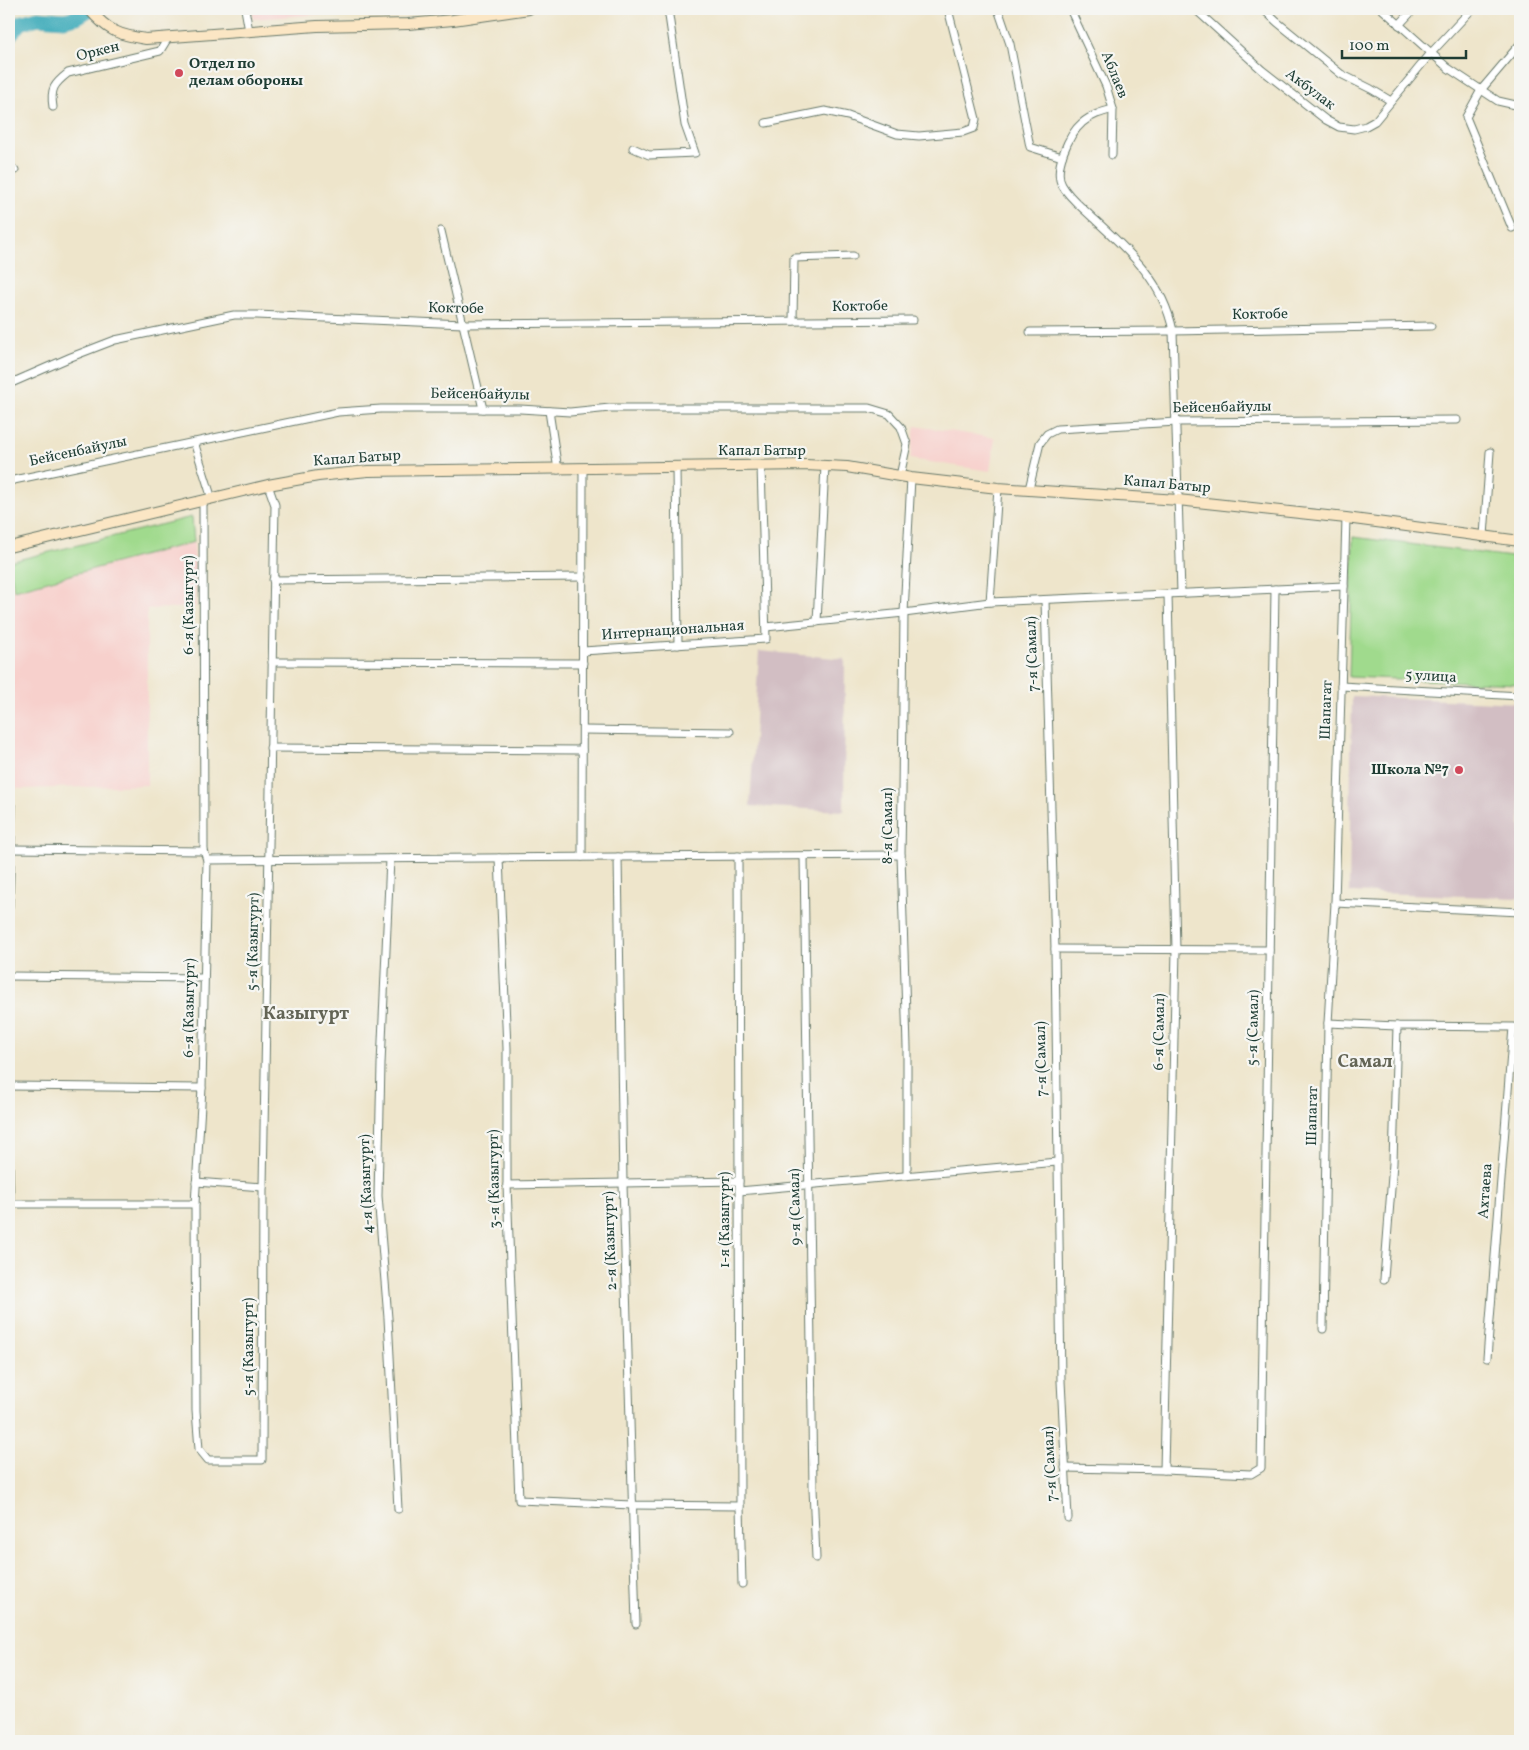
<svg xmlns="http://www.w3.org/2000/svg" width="1529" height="1750" viewBox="0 0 1529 1750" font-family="Vollkorn,serif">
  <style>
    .built { fill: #f7d0cc }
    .industrial { fill: #d2bec3 }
    .green { fill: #a0da8d; stroke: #608c60 }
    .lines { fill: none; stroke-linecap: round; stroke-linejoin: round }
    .river { stroke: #3cabba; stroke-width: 15 }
    .street-casing { stroke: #677869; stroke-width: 9 }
    .secondary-casing { stroke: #677869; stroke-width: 12 }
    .street { stroke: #fff; stroke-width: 7 }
    .secondary { stroke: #fbe6c4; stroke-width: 10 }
    .poi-dot { fill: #d1495b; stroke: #f6f6f2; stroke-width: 2 }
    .labels { text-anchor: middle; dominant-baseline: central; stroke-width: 4.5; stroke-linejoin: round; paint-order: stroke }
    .street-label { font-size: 15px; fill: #1f3d34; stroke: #f6f6f2 }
    .poi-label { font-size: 15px; font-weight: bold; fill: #1f3d34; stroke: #f6f6f2; text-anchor: start }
    .quarter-label { font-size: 18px; font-weight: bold; fill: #636556; stroke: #f6f6f2 }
  </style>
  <rect width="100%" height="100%" fill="#f6f6f2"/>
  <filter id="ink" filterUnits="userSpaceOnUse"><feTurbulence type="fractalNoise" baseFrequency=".02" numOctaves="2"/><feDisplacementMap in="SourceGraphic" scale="10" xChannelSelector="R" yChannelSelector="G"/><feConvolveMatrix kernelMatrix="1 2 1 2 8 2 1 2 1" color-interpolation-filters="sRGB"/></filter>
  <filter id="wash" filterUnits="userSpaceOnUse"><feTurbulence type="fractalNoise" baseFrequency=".0096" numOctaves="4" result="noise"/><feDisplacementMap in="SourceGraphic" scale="20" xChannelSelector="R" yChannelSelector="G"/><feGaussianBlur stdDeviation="1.12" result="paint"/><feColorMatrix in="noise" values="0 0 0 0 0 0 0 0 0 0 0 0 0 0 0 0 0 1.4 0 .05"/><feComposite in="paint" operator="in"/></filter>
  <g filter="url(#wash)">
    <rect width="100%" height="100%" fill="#eee5cb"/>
    <!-- built -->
    <g class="built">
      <path d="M252 9H323L324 14 253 19Z"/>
      <path d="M915 426 995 438 990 471 910 459Z"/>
      <path d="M194 542 196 607 147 609V785L22 789 9 787V591Z"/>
    </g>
    <!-- industrial -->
    <g class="industrial">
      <path d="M759 651 845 659 844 811 750 806Z"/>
      <path d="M1352 696 1520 703V898L1349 892Z"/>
    </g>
    <!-- green -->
    <g class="green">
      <path d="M192 517 194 542 14 590 9 562Z"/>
      <path d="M1353 537 1520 558V684L1349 677Z"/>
    </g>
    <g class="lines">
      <!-- river -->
      <path class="river" d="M9 36 20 23 38 18 64 20 77 17 90 9"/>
    </g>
  </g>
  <g filter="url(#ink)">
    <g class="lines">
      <defs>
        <g id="street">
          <path d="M245 9 249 31"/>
          <path d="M998 9 1010 44 1030 147 1062 157"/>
          <path d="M1070 9 1106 86 1113 109 1112 155"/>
          <path d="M1195 9 1262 70 1326 120 1339 127 1354 129 1366 126 1375 121 1431 53 1472 9"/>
          <path d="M1263 9 1277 22 1341 74 1371 89 1391 101"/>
          <path d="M1382 9 1448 68 1498 101 1520 106"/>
          <path d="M1399 25 1414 9"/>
          <path d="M53 107C50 89 54 84 68 73L160 51 168 38"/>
          <path d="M1113 109C1102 112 1091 115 1082 123 1069 134 1053 169 1062 185 1069 198 1083 208 1093 218 1129 251 1163 281 1173 331L1181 593"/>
          <path d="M766 123 825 111 848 116 897 134 919 136 963 132 974 128 976 119 948 9"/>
          <path d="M633 148 649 155 695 153 685 125 668 9"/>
          <path d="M9 171 15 170"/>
          <path d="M1512 228 1466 117 1481 90 1520 44"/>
          <path d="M441 231 483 409"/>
          <path d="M793 321 794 258 853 256"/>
          <path d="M1030 332 1173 331 1431 326"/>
          <path d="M9 384 71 357 115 340 234 315H257L463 324 913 320"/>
          <path d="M549 411 558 470"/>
          <path d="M194 442 212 499"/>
          <path d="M676 466 678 645"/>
          <path d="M9 481 338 412 381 409H520L570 412 610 408H869L889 414 901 427 907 444 900 476"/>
          <path d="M1029 489 1040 443 1047 434 1057 429 1177 422 1457 420"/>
          <path d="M203 501 204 851 207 860 202 1088 195 1204 196 1411 199 1449 208 1460H262L263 1187 275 505 268 485"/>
          <path d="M1484 536 1490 452"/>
          <path d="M273 580 583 577"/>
          <path d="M1045 600 1055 949 1061 1381 1068 1518"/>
          <path d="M990 602 998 488"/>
          <path d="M817 622 825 466"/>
          <path d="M766 627 904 613 990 602 1344 586"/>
          <path d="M583 651 766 639 761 466"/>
          <path d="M272 662 583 663"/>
          <path d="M1341 686 1520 696"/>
          <path d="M583 730 730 732"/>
          <path d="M270 748 582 750"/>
          <path d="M11 849 204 851"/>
          <path d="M738 856 740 1506 742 1584"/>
          <path d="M804 856 813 1488 816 1558"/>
          <path d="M582 857 583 469"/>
          <path d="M618 857 623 1184 636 1624"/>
          <path d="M499 858 507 1048V1185L519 1500 632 1505 740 1506"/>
          <path d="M390 859 381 1064 378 1196 388 1318 398 1509"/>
          <path d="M207 860 901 855"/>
          <path d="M1335 903 1520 912"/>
          <path d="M9 906 12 807"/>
          <path d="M1055 949 1269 950"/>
          <path d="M9 976 204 978"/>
          <path d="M1328 1023 1397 1026 1513 1027 1487 1358"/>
          <path d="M9 1086 202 1088"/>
          <path d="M9 1155 10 1204H195"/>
          <path d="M907 1174V1047L901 855 902 794 904 613 911 478"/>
          <path d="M196 1182 263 1187"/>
          <path d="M507 1185 739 1181"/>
          <path d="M739 1191 1057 1162"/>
          <path d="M1384 1279 1393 1163 1397 1026"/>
          <path d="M1323 1329 1328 1023 1335 903 1346 518"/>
          <path d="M1065 1468 1164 1470 1251 1474 1261 1468 1275 589"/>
          <path d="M1164 1470 1176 950 1168 594"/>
        </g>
        <g id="secondary">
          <path d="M89 9C108 31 118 35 146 39L317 26 408 24 453 20 529 9"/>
          <path d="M9 547 268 485 318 476 368 471 805 465 847 467 911 478 998 488 1178 500 1346 518 1520 541"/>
        </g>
      </defs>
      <!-- street casing -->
      <use href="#street" class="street-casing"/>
      <!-- secondary casing -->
      <use href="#secondary" class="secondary-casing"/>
      <!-- street -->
      <use href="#street" class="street"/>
      <!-- secondary -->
      <use href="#secondary" class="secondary"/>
    </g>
  </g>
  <!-- markers -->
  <g class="poi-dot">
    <circle cx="179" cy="73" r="5"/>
    <circle cx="1459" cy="770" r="5"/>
  </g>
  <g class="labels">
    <!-- street labels -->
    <g class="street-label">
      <text transform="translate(98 52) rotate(-14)">Оркен</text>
      <text transform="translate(1114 75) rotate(68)">Аблаев</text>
      <text transform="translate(1310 90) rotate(37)">Акбулак</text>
      <text transform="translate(860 307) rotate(-1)">Коктобе</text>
      <text transform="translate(456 309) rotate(1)">Коктобе</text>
      <text transform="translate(1260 315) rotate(-1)">Коктобе</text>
      <text transform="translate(480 395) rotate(1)">Бейсенбайулы</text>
      <text transform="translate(1222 408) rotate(-1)">Бейсенбайулы</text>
      <text x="762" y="451">Капал Батыр</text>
      <text transform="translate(78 452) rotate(-12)">Бейсенбайулы</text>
      <text transform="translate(357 459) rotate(-4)">Капал Батыр</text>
      <text transform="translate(1167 485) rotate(5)">Капал Батыр</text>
      <text transform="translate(189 605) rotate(-90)">6-я (Казыгурт)</text>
      <text transform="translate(673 631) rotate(-4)">Интернациональная</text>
      <text transform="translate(1033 654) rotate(-92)">7-я (Самал)</text>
      <text transform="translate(1431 677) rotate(3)">5 улица</text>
      <text transform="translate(1327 710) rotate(-88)">Шапагат</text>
      <text transform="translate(888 826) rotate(-90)">8-я (Самал)</text>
      <text transform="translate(254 942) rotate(-89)">5-я (Казыгурт)</text>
      <text transform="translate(190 1008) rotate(-89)">6-я (Казыгурт)</text>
      <text transform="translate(1254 1028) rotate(-89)">5-я (Самал)</text>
      <text transform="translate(1160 1032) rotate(-89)">6-я (Самал)</text>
      <text transform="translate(1042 1059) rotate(-91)">7-я (Самал)</text>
      <text transform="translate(1313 1116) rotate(-89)">Шапагат</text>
      <text transform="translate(495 1179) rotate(-91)">3-я (Казыгурт)</text>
      <text transform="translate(367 1184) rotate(-92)">4-я (Казыгурт)</text>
      <text transform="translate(1486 1191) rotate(-86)">Ахтаева</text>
      <text transform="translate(796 1207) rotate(-91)">9-я (Самал)</text>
      <text transform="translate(725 1220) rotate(-90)">1-я (Казыгурт)</text>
      <text transform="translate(611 1241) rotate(-92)">2-я (Казыгурт)</text>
      <text transform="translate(249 1347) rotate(-90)">5-я (Казыгурт)</text>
      <text transform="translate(1051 1464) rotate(-93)">7-я (Самал)</text>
    </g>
    <!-- poi labels -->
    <g class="poi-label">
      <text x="189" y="64">Отдел по<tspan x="189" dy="17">делам обороны</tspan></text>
      <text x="1449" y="770" text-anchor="end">Школа №7</text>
    </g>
    <!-- quarter labels -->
    <g class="quarter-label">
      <text x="306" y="1014">Казыгурт</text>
      <text x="1365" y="1062">Самал</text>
    </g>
  </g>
  <!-- margin -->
  <rect width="1529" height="1750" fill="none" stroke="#f6f6f2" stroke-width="30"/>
  <!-- scale -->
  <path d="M1342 50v8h124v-8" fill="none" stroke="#1f3d34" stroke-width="2.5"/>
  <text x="1349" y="50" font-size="15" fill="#1f3d34" stroke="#f6f6f2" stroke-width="4" paint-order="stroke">100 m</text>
</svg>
